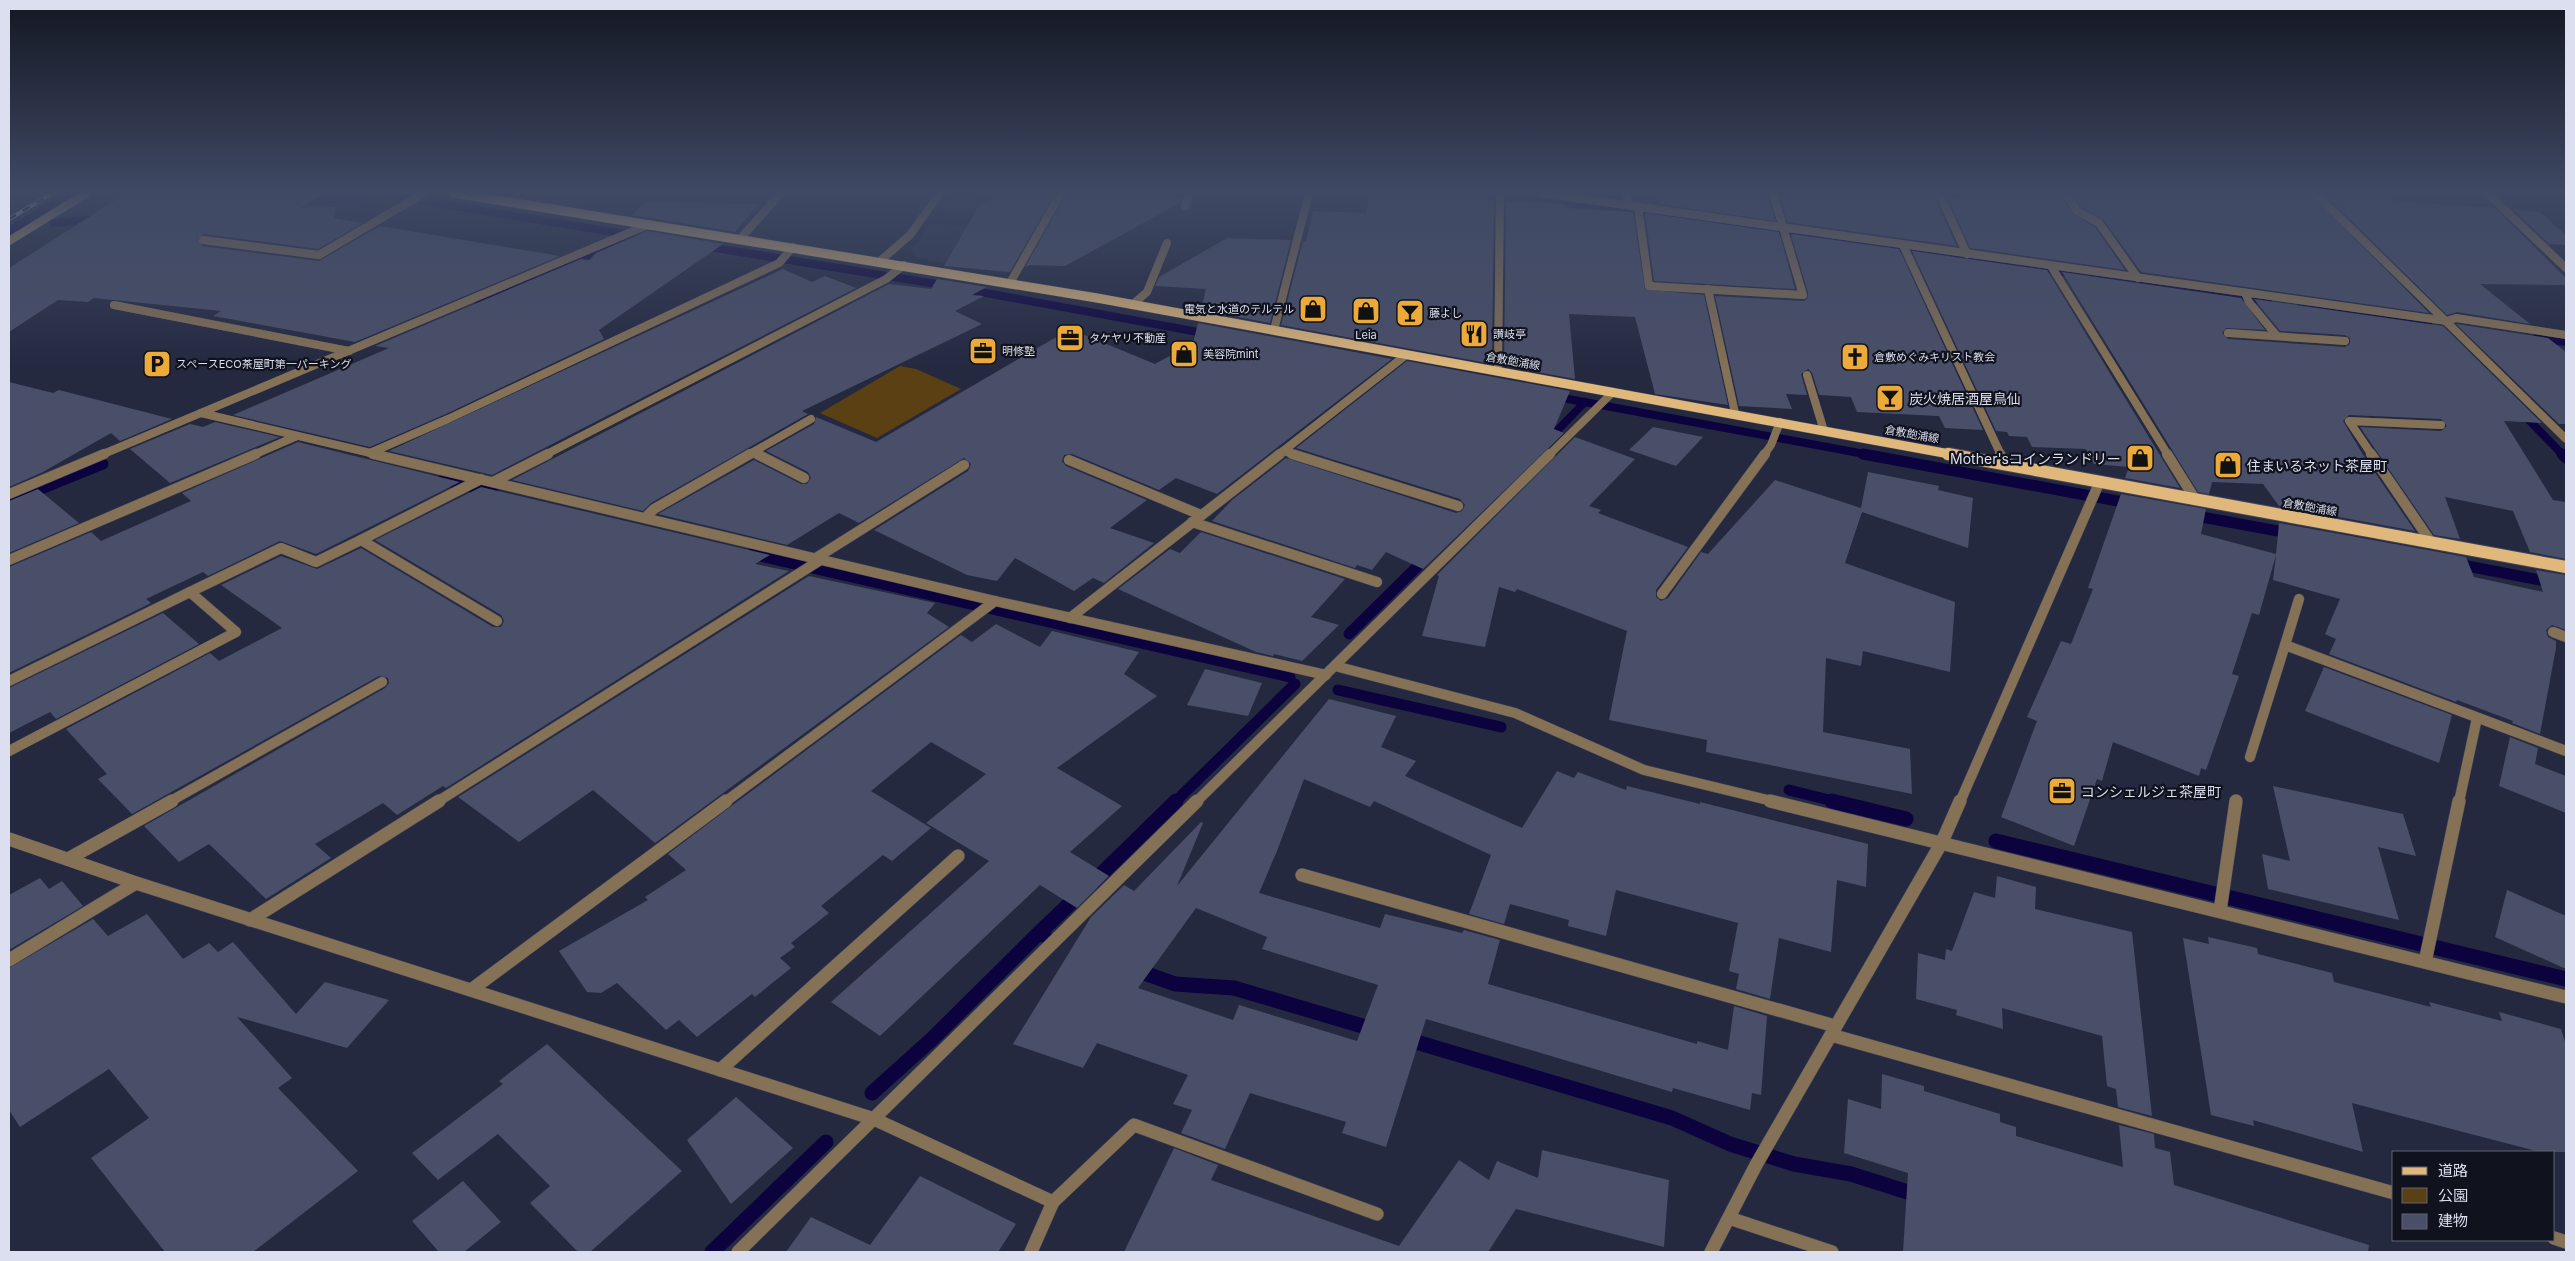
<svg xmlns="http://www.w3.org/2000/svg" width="2575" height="1261" viewBox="0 0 2575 1261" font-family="Inter,'Noto Sans JP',sans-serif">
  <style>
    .built { fill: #2d324e }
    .green { fill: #5a4012 }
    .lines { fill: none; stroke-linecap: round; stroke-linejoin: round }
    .stream-far2 { stroke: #0b023e; stroke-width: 8 }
    .stream-far1 { stroke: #0b023e; stroke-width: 11 }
    .stream { stroke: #0b023e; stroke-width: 15 }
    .building { fill: #4a4f69; fill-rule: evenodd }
    .street-far2-casing { stroke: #41465c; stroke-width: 8 }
    .street-far1-casing { stroke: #41465c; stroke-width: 11 }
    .street-casing { stroke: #41465c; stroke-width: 14 }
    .secondary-casing { stroke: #41465c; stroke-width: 8 }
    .primary-far1-casing { stroke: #41465c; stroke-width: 10 }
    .primary-casing { stroke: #41465c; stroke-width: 14 }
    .street-far2 { stroke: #857155; stroke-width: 8 }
    .street-far1 { stroke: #857155; stroke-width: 10 }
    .street { stroke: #857155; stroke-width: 13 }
    .secondary { stroke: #b8996b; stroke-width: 8 }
    .primary-far1 { stroke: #e0b87b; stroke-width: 9 }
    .primary { stroke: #e0b87b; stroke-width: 12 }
    .rail-casing { stroke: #c4c9d9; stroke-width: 4 }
    .rail { stroke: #10121d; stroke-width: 2.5; stroke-dasharray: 8; stroke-linecap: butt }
    .labels { text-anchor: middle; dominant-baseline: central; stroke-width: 4.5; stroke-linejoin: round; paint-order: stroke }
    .far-poi-label { font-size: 11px; fill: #dbdfef; stroke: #10121d; text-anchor: start }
    .far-street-label { font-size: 11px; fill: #dbdfef; stroke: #10121d }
    .poi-label { font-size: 14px; fill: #dbdfef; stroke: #10121d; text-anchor: start }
  </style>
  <rect width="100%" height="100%" fill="#242940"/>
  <!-- built -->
  <g class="built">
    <path d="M951 193H984L980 199 984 200 977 212 940 210Z"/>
    <path d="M929 224 1034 229 1013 266 1005 273 916 258 912 249Z"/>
  </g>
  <!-- green -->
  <path class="green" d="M900 366 916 369 961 389 877 438 820 413Z"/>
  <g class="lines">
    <!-- stream-far2 -->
    <g class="stream-far2">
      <path d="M1510 193 2268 301"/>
      <path d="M297 202 385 195 650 238"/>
      <path d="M54 223 100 219"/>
      <path d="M9 231 70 193"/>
      <path d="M703 246 949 286"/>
      <path d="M964 289 1209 334"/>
      <path d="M479 302 635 236"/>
      <path d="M2302 306 2428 323"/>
      <path d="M2537 338 2566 342"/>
      <path d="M1552 396 1870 455"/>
      <path d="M2522 413 2563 455"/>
      <path d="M1547 441 1585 402"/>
    </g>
    <!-- stream-far1 -->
    <g class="stream-far1">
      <path d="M1863 454 2134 504"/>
      <path d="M2562 454 2566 458"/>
      <path d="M443 480 493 492"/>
      <path d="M9 502 103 464"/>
      <path d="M2191 515 2294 534"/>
      <path d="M752 554 1290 677"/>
      <path d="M2457 564 2566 585"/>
      <path d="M1349 634 1428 556"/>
      <path d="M1338 690 1501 727"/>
      <path d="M1789 790 1837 802"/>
      <path d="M1175 802 1295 684"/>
    </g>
    <!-- stream -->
    <g class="stream">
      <path d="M1832 801 1906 819"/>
      <path d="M1996 841 2566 979"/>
      <path d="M1093 882 1176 801"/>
      <path d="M1039 933 1080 894"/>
      <path d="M1136 970 1175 984 1234 988 1376 1030"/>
      <path d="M1406 1039 1672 1118 1730 1144 1794 1164 1851 1174 1920 1196"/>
      <path d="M872 1093 932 1039 1039 933 1044 935"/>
      <path d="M712 1252 826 1142"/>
    </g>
  </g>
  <!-- building -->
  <g class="building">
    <path d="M150 193H326L300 208 335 207 334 218 363 223 318 249 204 234 198 239 202 246 319 261 380 226 560 256 355 342 213 316 221 311 94 298 88 302 58 300 9 332V268L125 194 150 195Z"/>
    <path d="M994 193H1055L1010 272 944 266 981 202H988Z"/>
    <path d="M1067 193H1094L1182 198 1180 203 1065 266 1030 265 1025 267Z"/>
    <path d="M1389 193H1488L1487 201H1494L1492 364 1281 325 1303 241H1306L1313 211 1366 213 1369 194 1389 195Z"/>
    <path d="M1656 193 1768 196 1775 221 1660 204Z"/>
    <path d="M1785 193H1870L1934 197 1957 246 1787 222 1780 197H1787Z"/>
    <path d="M2027 193H2059L2073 214 2095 227 2125 270 1970 248 1947 197 1963 198 1961 194 2027 197Z"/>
    <path d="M2072 193H2310L2429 313 2141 272 2104 220 2081 207Z"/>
    <path d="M2323 193H2389L2393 201 2495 208 2566 278V285L2480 284 2530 324 2457 312 2447 315Z"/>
    <path d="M646 202 758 204 735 232 632 215Z"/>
    <path d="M1506 202 1564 204 1565 208 1633 212 1645 289 1704 295 1728 405 1655 394 1635 317 1569 314 1575 379 1504 366Z"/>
    <path d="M2513 209 2540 212 2566 235V245L2549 244Z"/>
    <path d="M1645 213 1779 232 1795 289 1654 281Z"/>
    <path d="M647 231 723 244 599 330 604 339 446 414 370 447 233 415 389 348 375 346 581 259 589 260 596 253Z"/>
    <path d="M1791 234 1899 249 1983 430 1945 428 1939 416 1857 412 1851 397 1819 395 1812 373 1808 369 1801 374 1807 395 1786 394 1792 409 1739 406 1715 296 1803 301 1807 299 1808 293Z"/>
    <path d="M1227 238 1291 240 1270 323 1201 310 1206 289 1155 286 1159 277Z"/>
    <path d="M1912 251 2047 270 2180 488 2125 478 2129 467 2094 464 2086 449 2032 447 2027 437 2009 436 2007 432 1996 431Z"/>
    <path d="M783 269 812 282 825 276 856 288 492 475 389 451Z"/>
    <path d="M2062 272 2241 298 2265 330 2226 328 2222 333 2228 339 2345 347 2350 344V338L2345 335 2280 331 2254 299 2443 326 2542 423 2504 421 2553 500 2566 502V559L2530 552 2513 511 2445 497 2460 539 2434 535 2360 427 2441 431 2447 426 2441 419 2349 415 2343 421 2365 458 2415 531 2279 506 2263 484 2212 482 2209 494 2198 492Z"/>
    <path d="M937 279 987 287 972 295 984 296 955 311 982 324 802 411 808 414 651 503 643 511 512 480 889 284 931 289Z"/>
    <path d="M1198 323 1392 359 1217 494 1176 478 1159 490 1072 454 1064 455 1062 461 1066 466 1147 500 1110 528 1154 543 1104 583 1093 578 1074 591 1015 558 997 581 967 575 874 530 968 471 971 464 964 458 859 523 839 513 787 545 658 514 754 460 801 484H807L811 478 808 472 766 451 814 424 816 417 876 442 1070 329 1155 364 1193 343Z"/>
    <path d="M2456 324 2548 338 2566 352V424H2559Z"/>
    <path d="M1407 361 1570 391 1554 429 1564 433 1423 569 1386 552 1372 570 1357 565 1355 568 1212 521 1232 500 1286 458 1456 513 1462 511 1465 505 1460 499 1296 448Z"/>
    <path d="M9 382 53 393 59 390 172 419 120 441 111 433 43 472 9 487Z"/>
    <path d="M215 422 280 437 170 483 130 449 190 424 203 427Z"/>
    <path d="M1653 427 1703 437 1676 466 1629 450Z"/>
    <path d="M1575 437 1635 459 1589 506 1601 510 1598 513 1688 547 1656 590V597L1661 601 1668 598 1701 552 1708 554 1775 480 1861 508 1868 472 1939 486 1938 490 1973 498 1968 548 1862 512 1845 563 1955 602 1950 672 1863 651 1861 666 1826 658 1823 732 1910 749 1912 794 1706 752 1707 740 1609 720 1627 631 1517 589 1515 592 1499 587 1485 647 1422 636 1439 576 1437 575Z"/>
    <path d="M298 442 460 482 316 554 280 541 208 576 203 572 146 599 151 603 9 673V567L91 532 101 541 191 501 182 493Z"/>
    <path d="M481 487 770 555 755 564 789 571 446 788 443 786 397 815 383 803 315 844 331 858 266 899 209 844 179 862 144 826 385 688 389 683 388 678 379 676 132 814 98 779 107 774 66 729 210 653 219 661 282 628 221 585 281 556 317 569 361 548 493 627H501L504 621 501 615 375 540Z"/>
    <path d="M38 489 79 523 9 553V501Z"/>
    <path d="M2121 494 2206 509 2201 534 2276 554 2279 523 2466 557 2474 577 2543 592 2536 570 2566 575V630L2552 625 2546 630 2548 637 2556 641V648L2540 734 2512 723 2513 721 2457 700 2456 702 2329 654 2336 639 2325 634 2340 599 2273 580 2276 555 2259 615 2252 613 2232 674 2239 676 2206 770 2201 768 2199 776 2113 742 2102 781 2097 779 2074 846 2001 817 2037 721 2027 717 2061 641 2071 644 2093 589 2088 588Z"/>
    <path d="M1201 532 1345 579 1311 617 1339 625 1302 661 1274 654 1273 656 1256 652 1118 589 1170 549 1180 553Z"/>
    <path d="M809 576 935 603 927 613 949 627 655 843 593 790 519 842 458 797Z"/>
    <path d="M163 613 199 644 56 719 50 712 9 733V688Z"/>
    <path d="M996 624 1040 647 1052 631 1139 652 1124 674 1157 696 1057 768 1122 806 1070 852 1109 876 1077 908 1040 885 880 1036 831 1002 989 861 926 823 986 774 931 742 871 791 931 828 892 861 883 855 821 906 829 913 791 943 795 947 780 958 791 968 755 997 752 994 697 1037 679 1020 666 1030 617 983 601 993 587 992 559 951 648 900 645 897 686 870 668 854 734 804 961 635 972 642Z"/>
    <path d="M2324 667 2452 715 2439 763 2305 711Z"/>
    <path d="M1205 669 1262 683 1248 716 1187 705Z"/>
    <path d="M1329 699 1396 716 1381 747 1416 761 1405 776 1522 828 1557 771 1574 778 1578 772 1626 790 1627 786 1700 804V802L1868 844 1866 887 1837 880 1831 952 1779 938 1770 999 1736 989 1739 974 1729 971 1738 923 1616 890 1606 936 1568 926 1569 920 1510 904 1504 924 1469 914 1491 855 1374 801 1370 807 1304 779 1277 851 1259 893 1380 928 1385 914 1462 933 1464 930 1500 940 1488 984 1697 1044V1041L1728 1050 1734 1006 1767 1016 1761 1095 1752 1093 1750 1110 1673 1088 1672 1092 1426 1019 1386 1147 1342 1133 1346 1122 1250 1093 1225 1149 1181 1133 1192 1110 1173 1104 1188 1075 1097 1043 1083 1068 1013 1044 1091 917 1124 885 1134 891 1201 822 1203 823 1177 886ZM1196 908 1267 937 1262 949 1378 985 1357 1041 1239 1005 1233 1020 1138 988Z"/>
    <path d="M2510 737 2538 748 2535 764 2566 776V813L2499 786Z"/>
    <path d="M2273 786 2403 814 2416 856 2378 847 2399 920 2268 889 2262 854 2290 861Z"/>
    <path d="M1997 876 2036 887 2035 909 2132 932 2152 1116 2118 1107 2116 1089 2107 1086 2102 1036 2002 1008 2003 1029 1956 1015 1957 1010 1916 999 1918 953 1945 960 1946 949 1952 951 1974 892 1995 898Z"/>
    <path d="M40 878 49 889 62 881 83 906 9 950V895Z"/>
    <path d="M2507 890 2566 916V969L2495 937Z"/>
    <path d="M147 914 183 959 209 943 218 952 233 942 296 1014 325 982 389 1000 347 1048 237 1017 292 1078 278 1088 358 1171 253 1252H165L91 1158 149 1118 109 1069 20 1127 9 1110V968L93 919 108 936Z"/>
    <path d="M2208 937 2257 948 2258 954 2332 973 2334 982 2369 991 2431 1007 2429 1002 2502 1021 2499 1012 2561 1029 2566 1045V1152H2540L2352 1103 2363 1152 2253 1120 2254 1126 2211 1115 2183 938 2209 944Z"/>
    <path d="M547 1044 682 1171 590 1252H578L530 1203 550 1186 498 1134 438 1180 412 1153 503 1084 499 1081Z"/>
    <path d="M1882 1074 1924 1086V1091L2000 1114V1122L2016 1127V1136L2123 1167 2119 1125 2154 1134 2155 1148 2170 1152 2174 1185 2369 1245 2368 1252H1903L1908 1173 1844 1153 1848 1099 1881 1109Z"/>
    <path d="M736 1097 793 1148 731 1204 687 1140Z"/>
    <path d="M1174 1148 1218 1165 1211 1180 1399 1246 1459 1160 1489 1180 1497 1161 1538 1178 1542 1150 1669 1180 1664 1247 1516 1209 1488 1252H1124Z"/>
    <path d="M920 1176 1016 1224 998 1252H786L811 1217 870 1245Z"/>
    <path d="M463 1181 501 1222 464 1252H439L412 1221Z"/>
  </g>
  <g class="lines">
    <defs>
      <g id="street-far2">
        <path d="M1540 193 2447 321 2456 318 2566 335"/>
        <path d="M1626 193 1629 205"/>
        <path d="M1939 193 1967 254"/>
        <path d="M2065 193 2077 211 2099 223 2138 278"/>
        <path d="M2315 193 2566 439"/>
        <path d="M2487 193 2566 268"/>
        <path d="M1185 206 1190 193"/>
        <path d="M1638 207 1649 286 1803 295 1773 193"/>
        <path d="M740 239 781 193"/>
        <path d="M203 240 319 255 424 193"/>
        <path d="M1903 245 2001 455"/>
        <path d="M880 261 910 235 940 193"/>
        <path d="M2051 266 2168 455"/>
        <path d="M1010 283 1061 193"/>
        <path d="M1708 289 1735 413"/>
        <path d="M2245 293 2249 302 2277 336"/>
        <path d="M114 305 349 351"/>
        <path d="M1132 305 1147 292 1167 243"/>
        <path d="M1274 330 1309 193"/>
        <path d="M2228 333 2345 341"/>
        <path d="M1498 370 1500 193"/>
        <path d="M1807 375 1824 431"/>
        <path d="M201 413 379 455"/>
        <path d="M1283 451 1296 455"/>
        <path d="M754 452 760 455"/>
        <path d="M370 453 448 419 779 263 793 247"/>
        <path d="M101 455 650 224"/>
        <path d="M253 455 297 436"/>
        <path d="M545 455 886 279 904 265"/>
        <path d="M748 455 811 419"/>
        <path d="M1278 455 1406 355"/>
        <path d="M1549 455 1613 392"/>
        <path d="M1764 455 1771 445 1780 422"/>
        <path d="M2372 455 2349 421 2441 425"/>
      </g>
      <g id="street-far1">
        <path d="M373 454 995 601 1326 675"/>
        <path d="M757 454 804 478"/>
        <path d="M1292 454 1458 506"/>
        <path d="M2000 454 2005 464"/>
        <path d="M2167 454 2195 499"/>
        <path d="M2371 454 2431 542"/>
        <path d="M1069 460 1201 515"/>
        <path d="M481 479 361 540 497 621"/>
        <path d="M493 482 548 454"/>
        <path d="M9 494 104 454"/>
        <path d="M645 518 654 509 750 454"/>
        <path d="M1192 522 1377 582"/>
        <path d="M816 558 964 465"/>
        <path d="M9 560 256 454"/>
        <path d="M1662 594 1765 454"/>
        <path d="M1070 618 1280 454"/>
        <path d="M2553 632 2566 637"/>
        <path d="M2285 645 2299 599"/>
        <path d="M1335 666 1515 713 1644 770 1776 802"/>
        <path d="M9 681 190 592"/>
        <path d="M9 751 236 632 190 592 281 548 316 562 361 540"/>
        <path d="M2250 757 2285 645 2566 751"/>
        <path d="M169 802 382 682"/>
        <path d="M437 802 822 559"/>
        <path d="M725 802 995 601"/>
        <path d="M1196 802 1550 454"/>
        <path d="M1960 802 2100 481"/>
        <path d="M2459 802 2477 718"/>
      </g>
      <g id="street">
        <path d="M1770 801 2566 997"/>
        <path d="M9 839 136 883 874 1119 1053 1202 1031 1252"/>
        <path d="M68 859 172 801"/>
        <path d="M1302 875 1835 1026"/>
        <path d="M2220 911 2236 801"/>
        <path d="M250 920 439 801"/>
        <path d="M9 960 136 883"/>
        <path d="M2425 962 2459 801"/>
        <path d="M471 990 726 801"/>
        <path d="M1831 1035 2394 1193"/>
        <path d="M720 1070 958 856"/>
        <path d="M1053 1202 1134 1125 1377 1214"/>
        <path d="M1729 1218 1832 1252"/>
        <path d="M2554 1238 2566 1242"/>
        <path d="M738 1252 1197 801"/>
        <path d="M1711 1252 1756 1165 1942 842 1960 801"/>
      </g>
      <path id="secondary" d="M9 241 87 193"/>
      <path id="primary-far1" d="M454 193 1097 298 1955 455"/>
      <path id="primary" d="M1948 454 2566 567"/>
    </defs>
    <!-- street-far2 casing -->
    <use href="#street-far2" class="street-far2-casing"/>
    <!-- street-far1 casing -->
    <use href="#street-far1" class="street-far1-casing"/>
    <!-- street casing -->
    <use href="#street" class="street-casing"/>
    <!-- secondary casing -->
    <use href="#secondary" class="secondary-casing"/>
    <!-- primary-far1 casing -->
    <use href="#primary-far1" class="primary-far1-casing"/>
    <!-- primary casing -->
    <use href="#primary" class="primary-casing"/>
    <!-- street-far2 -->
    <use href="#street-far2" class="street-far2"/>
    <!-- street-far1 -->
    <use href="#street-far1" class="street-far1"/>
    <!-- street -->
    <use href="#street" class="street"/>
    <!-- secondary -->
    <use href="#secondary" class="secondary"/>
    <!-- primary-far1 -->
    <use href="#primary-far1" class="primary-far1"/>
    <!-- primary -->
    <use href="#primary" class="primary"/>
    <defs>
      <path id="rail" d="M9 219 53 193"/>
    </defs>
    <!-- rail casing -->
    <use href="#rail" class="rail-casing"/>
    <!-- rail -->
    <use href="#rail" class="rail"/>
  </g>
  <!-- sky -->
  <linearGradient id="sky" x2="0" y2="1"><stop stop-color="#141723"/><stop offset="0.52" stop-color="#3f4964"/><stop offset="1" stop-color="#3f4964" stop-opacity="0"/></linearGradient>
  <rect width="2575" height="369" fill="url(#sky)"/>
  <!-- icons -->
  <defs>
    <symbol id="shop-square" viewBox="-11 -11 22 22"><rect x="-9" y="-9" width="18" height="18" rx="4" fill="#ebaa39" stroke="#10121d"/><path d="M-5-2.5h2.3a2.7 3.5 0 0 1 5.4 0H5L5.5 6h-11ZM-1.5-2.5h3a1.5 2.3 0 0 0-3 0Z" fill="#111"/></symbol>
    <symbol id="bar-square" viewBox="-11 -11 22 22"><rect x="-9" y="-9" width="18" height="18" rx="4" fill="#ebaa39" stroke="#10121d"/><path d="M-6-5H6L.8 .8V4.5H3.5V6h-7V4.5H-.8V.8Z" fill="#111"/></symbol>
    <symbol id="restaurant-square" viewBox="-11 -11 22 22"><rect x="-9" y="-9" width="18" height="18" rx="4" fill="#ebaa39" stroke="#10121d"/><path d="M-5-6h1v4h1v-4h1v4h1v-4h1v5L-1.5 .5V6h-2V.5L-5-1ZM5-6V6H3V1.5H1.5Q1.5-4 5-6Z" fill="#111"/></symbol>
    <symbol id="office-square" viewBox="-11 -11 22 22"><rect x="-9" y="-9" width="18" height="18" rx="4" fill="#ebaa39" stroke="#10121d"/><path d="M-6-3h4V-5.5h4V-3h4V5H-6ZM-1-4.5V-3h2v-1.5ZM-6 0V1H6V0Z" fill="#111"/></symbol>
    <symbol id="church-square" viewBox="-11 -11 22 22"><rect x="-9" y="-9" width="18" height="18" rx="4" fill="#ebaa39" stroke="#10121d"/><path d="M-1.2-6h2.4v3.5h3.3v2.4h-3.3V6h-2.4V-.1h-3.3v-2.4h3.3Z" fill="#111"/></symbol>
    <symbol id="parking-square" viewBox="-11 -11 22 22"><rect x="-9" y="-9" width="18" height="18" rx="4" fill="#ebaa39" stroke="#10121d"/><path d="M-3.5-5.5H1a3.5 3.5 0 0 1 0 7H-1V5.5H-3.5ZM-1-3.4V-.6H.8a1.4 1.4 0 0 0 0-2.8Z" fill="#111"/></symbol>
  </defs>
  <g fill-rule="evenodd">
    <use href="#shop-square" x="1297" y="293" width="32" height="32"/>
    <use href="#shop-square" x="1350" y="295" width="32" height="32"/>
    <use href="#bar-square" x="1394" y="297" width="32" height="32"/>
    <use href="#restaurant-square" x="1458" y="318" width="32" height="32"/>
    <use href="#office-square" x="1054" y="322" width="32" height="32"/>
    <use href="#office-square" x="967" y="335" width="32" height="32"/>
    <use href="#shop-square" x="1168" y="338" width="32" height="32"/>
    <use href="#church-square" x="1839" y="341" width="32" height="32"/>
    <use href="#parking-square" x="141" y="348" width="32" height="32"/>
    <use href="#bar-square" x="1874" y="382" width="32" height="32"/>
    <use href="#shop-square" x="2124" y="442" width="32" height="32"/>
    <use href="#shop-square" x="2212" y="449" width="32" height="32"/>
    <use href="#office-square" x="2046" y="775" width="32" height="32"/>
  </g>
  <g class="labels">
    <!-- far-poi labels -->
    <g class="far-poi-label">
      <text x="1294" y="309" text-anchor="end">電気と水道のテルテル</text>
      <text x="1429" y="313">藤よし</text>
      <text x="1493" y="334">讃岐亭</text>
      <text x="1366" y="335" text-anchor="middle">Leia</text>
      <text x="1089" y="338">タケヤリ不動産</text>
      <text x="1002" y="351">明修塾</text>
      <text x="1203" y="354">美容院mint</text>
      <text x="1874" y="357">倉敷めぐみキリスト教会</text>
      <text x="176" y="364">スペースECO茶屋町第一パーキング</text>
    </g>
    <!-- far-street labels -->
    <g class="far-street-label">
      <text transform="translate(1513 361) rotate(10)">倉敷飽浦線</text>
      <text transform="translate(1912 434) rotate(10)">倉敷飽浦線</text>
      <text transform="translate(2310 507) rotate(10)">倉敷飽浦線</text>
    </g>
    <!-- poi labels -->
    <g class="poi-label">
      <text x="1909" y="398">炭火焼居酒屋鳥仙</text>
      <text x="2121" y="458" text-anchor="end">Mother'sコインランドリー</text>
      <text x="2247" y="465">住まいるネット茶屋町</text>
      <text x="2081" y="791">コンシェルジェ茶屋町</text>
    </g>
  </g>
  <!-- border -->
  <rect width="2575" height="1261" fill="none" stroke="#dbdfef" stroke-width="20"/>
  <!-- legend -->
  <rect x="2392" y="1151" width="162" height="90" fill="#10121d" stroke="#616471"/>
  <rect x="2402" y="1167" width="25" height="8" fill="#e0b87b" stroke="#616471"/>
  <text x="2438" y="1176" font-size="15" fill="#dbdfef">道路</text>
  <rect x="2402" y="1188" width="25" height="15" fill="#5a4012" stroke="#616471"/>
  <text x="2438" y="1201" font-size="15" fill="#dbdfef">公園</text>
  <rect x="2402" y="1214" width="25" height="15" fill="#4a4f69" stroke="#616471"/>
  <text x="2438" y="1226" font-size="15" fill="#dbdfef">建物</text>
</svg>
